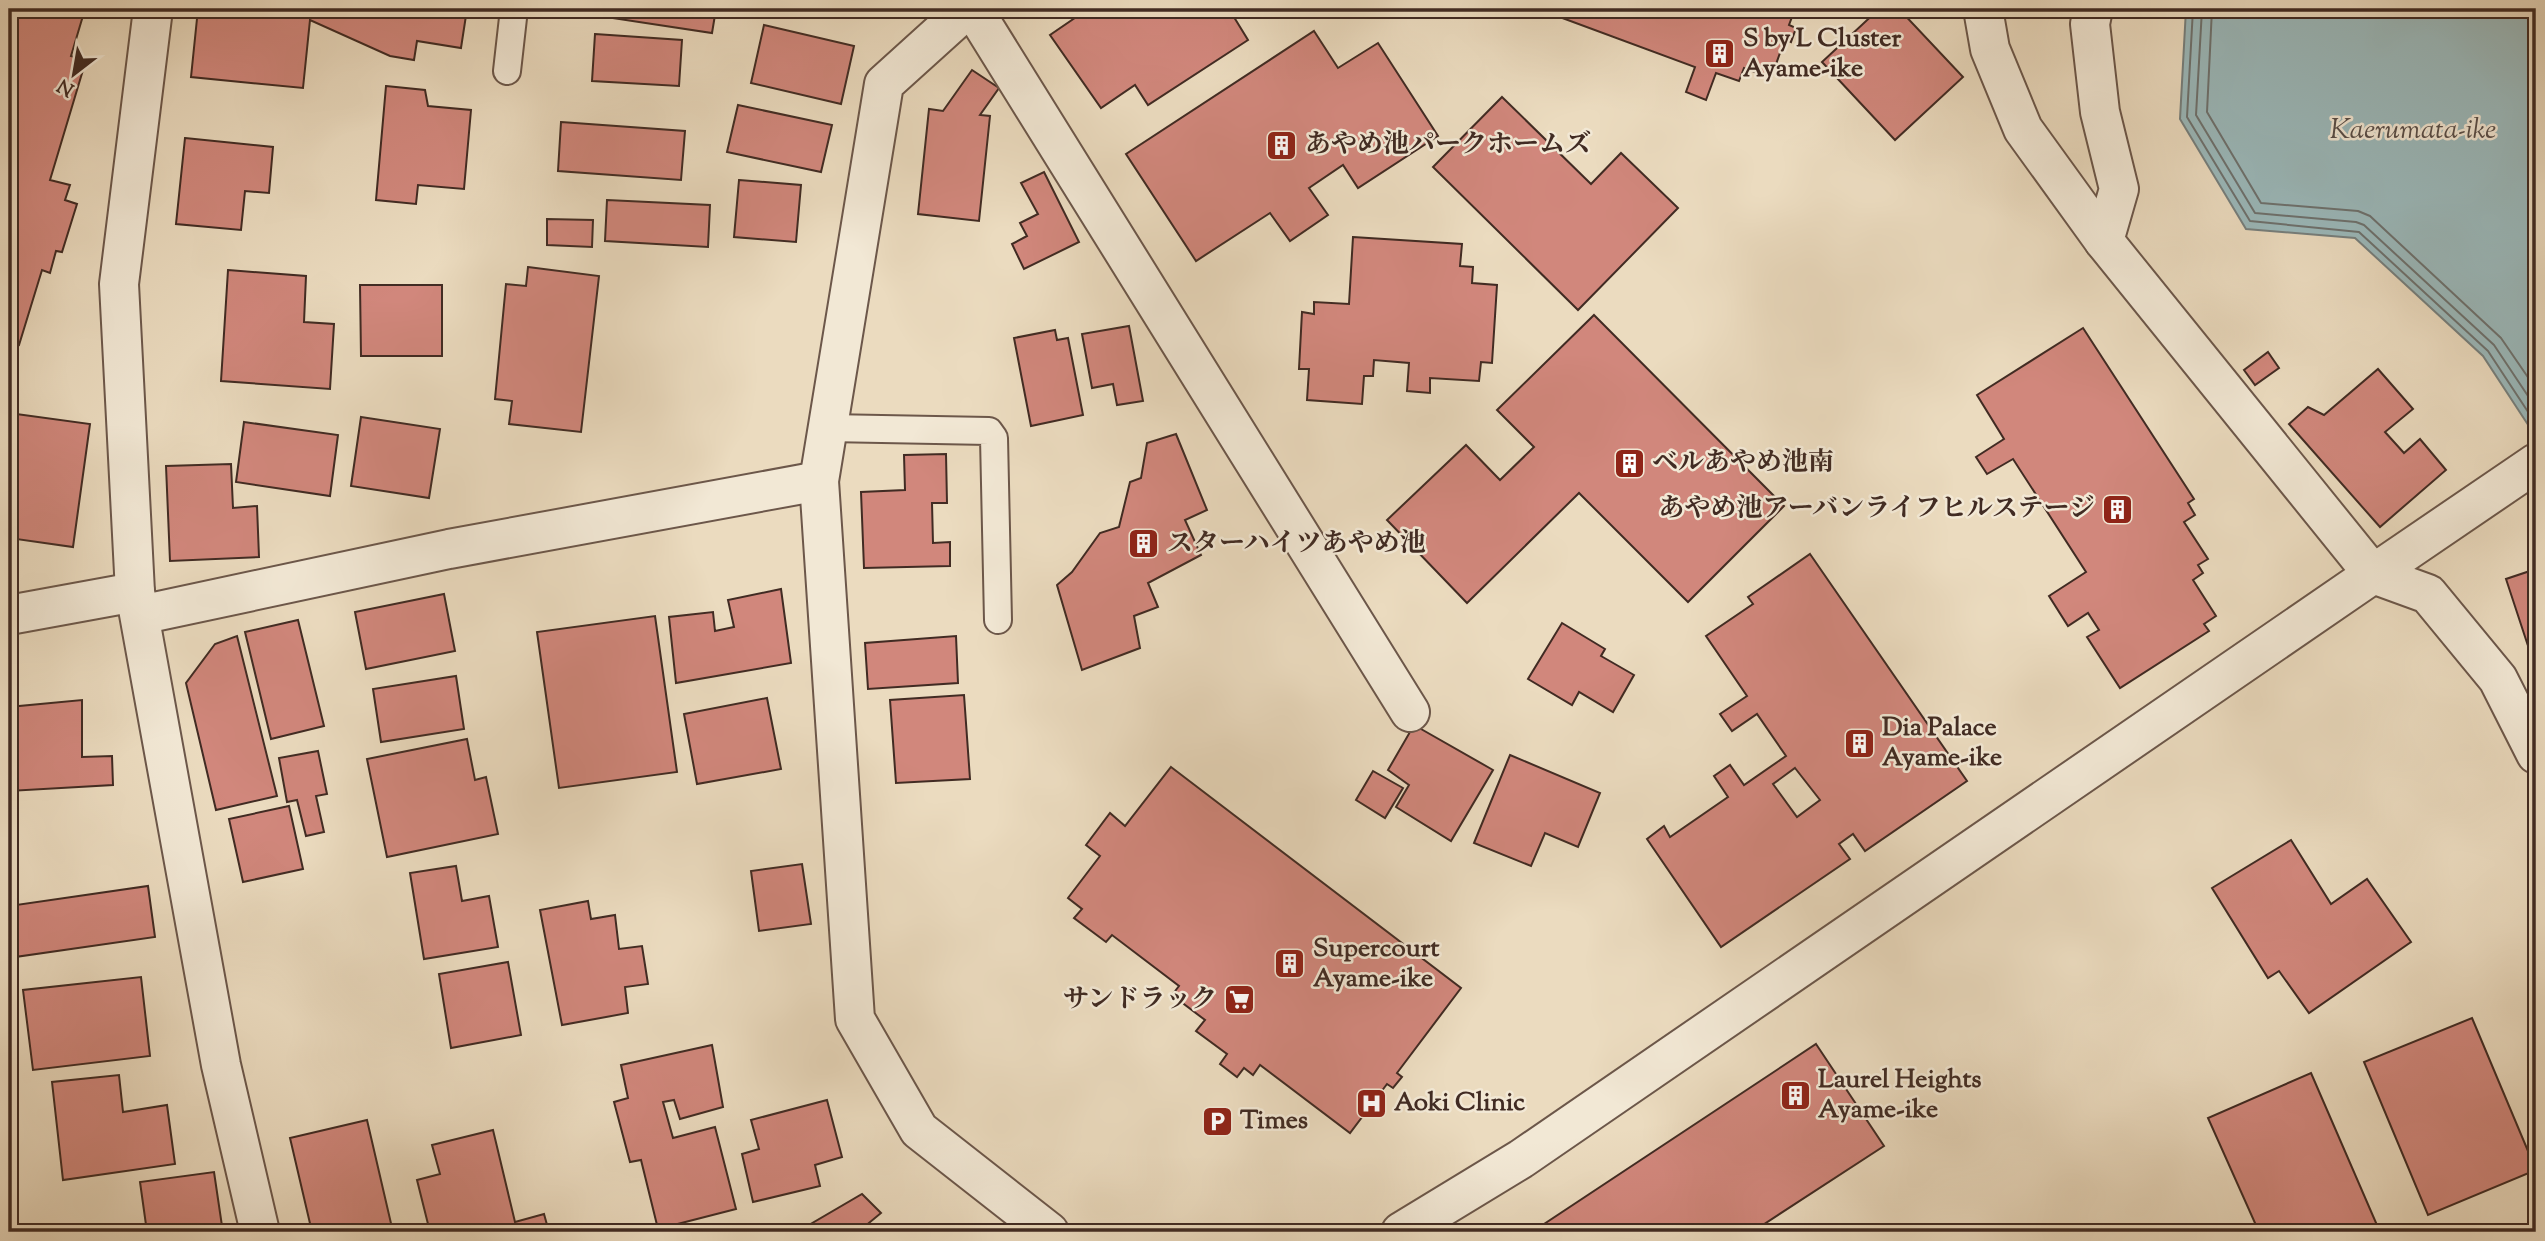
<svg xmlns="http://www.w3.org/2000/svg" width="2545" height="1241" viewBox="0 0 2545 1241" font-family="'Sorts Mill Goudy','Noto Serif JP',serif">
  <style>
    .water { fill: #9bb9bb; stroke: #77807e; stroke-width: 2 }
    .lines { fill: none; stroke-linecap: round; stroke-linejoin: round }
    .shore { stroke: #6e726f; stroke-width: 2 }
    .building { fill: #d1877c; stroke: #412b23; stroke-width: 2; fill-rule: evenodd }
    .service-casing { stroke: #6c574a; stroke-width: 30 }
    .minor-casing { stroke: #6c574a; stroke-width: 42 }
    .tertiary-casing { stroke: #6c574a; stroke-width: 42 }
    .service { stroke: #f2e8d5; stroke-width: 26 }
    .minor { stroke: #f2e8d5; stroke-width: 38 }
    .tertiary { stroke: #f2e8d5; stroke-width: 38 }
    .labels { text-anchor: middle; dominant-baseline: central; stroke-width: 5; stroke-linejoin: round; paint-order: stroke }
    .poi-label { font-size: 26px; font-weight: bold; fill: #412b23; stroke: #f2e8d5; text-anchor: start }
    .water-label { font-size: 28px; font-style: italic; fill: #584e49; stroke: #f2e8d5 }
  </style>
  <rect width="100%" height="100%" fill="#ebdbbf"/>
  <filter id="stains"><feTurbulence type="fractalNoise" baseFrequency=".00286" numOctaves="4"/><feColorMatrix values="0 0 0 0 .2 0 0 0 0 .09 0 0 0 0 .02 0 0 0 .5 -.17"/></filter>
  <radialGradient id="worn" r=".72"><stop offset=".6" stop-color="#630" stop-opacity="0"/><stop offset="1" stop-color="#630" stop-opacity=".3"/></radialGradient>
  <!-- water -->
  <path class="water" d="M2186 9H2536V437L2483 356 2355 238 2246 229 2180 119Z"/>
  <g class="lines">
    <!-- shore -->
    <g class="shore">
      <path d="M2193 9 2187 117 2250 221 2359 232 2488 351 2536 424"/>
      <path d="M2202 9 2196 115 2255 213 2356 222 2364 225 2494 345 2536 408"/>
      <path d="M2212 9 2207 112 2261 203 2358 211 2370 216 2501 338 2536 389"/>
    </g>
  </g>
  <!-- building -->
  <g class="building">
    <path d="M9 9H85L71 56 86 60 50 180 70 185 65 200 77 204 62 252 56 251 50 273 42 270 19 345 9 342Z"/>
    <path d="M198 9H467L461 48 417 41 414 60 390 56 310 20 303 88 191 77Z"/>
    <path d="M566 9H716L712 33 566 11Z"/>
    <path d="M1088 9H1207L1209 12 1214 9H1229L1248 40 1148 105 1135 85 1101 108 1050 35Z"/>
    <path d="M1538 9H1795L1789 25 1796 28 1791 42 1785 39 1771 78 1744 68 1739 81 1716 73 1706 100 1686 92 1695 67Z"/>
    <path d="M1879 9H1899L1963 77 1895 140 1822 62Z"/>
    <path d="M764 25 854 46 841 104 751 83Z"/>
    <path d="M1314 31 1338 68 1378 43 1438 136 1358 188 1343 165 1309 188 1328 215 1290 241 1270 213 1196 261 1126 154Z"/>
    <path d="M595 34 682 40 679 86 592 81Z"/>
    <path d="M972 70 999 88 980 115 990 116 979 221 918 214 929 109 943 111Z"/>
    <path d="M386 86 425 90 428 106 471 110 464 189 418 185 416 204 376 200Z"/>
    <path d="M1502 97 1591 184 1621 153 1678 208 1578 310 1433 167Z"/>
    <path d="M738 105 832 125 821 172 727 152Z"/>
    <path d="M561 122 685 131 681 180 558 171Z"/>
    <path d="M185 138 273 147 269 193 245 191 241 230 176 224Z"/>
    <path d="M1044 172 1079 242 1024 269 1012 244 1027 236 1020 223 1038 214 1021 183Z"/>
    <path d="M739 180 801 185 796 242 734 237Z"/>
    <path d="M607 200 710 205 708 247 605 241Z"/>
    <path d="M547 219 593 220 592 247 547 245Z"/>
    <path d="M1353 237 1462 244 1460 266 1473 267 1472 283 1497 285 1492 363 1481 362 1479 381 1430 378V393L1407 391 1409 363 1374 360 1373 376H1364L1362 404 1307 400 1309 369H1299L1302 312 1314 314V302L1349 304Z"/>
    <path d="M528 267 599 276 581 432 509 424 512 401 495 399 506 284 526 286Z"/>
    <path d="M228 270 306 276 304 322 334 324 330 389 221 381Z"/>
    <path d="M360 285H442V356H361Z"/>
    <path d="M1594 315 1784 506 1688 602 1579 493 1467 603 1387 520 1466 445 1500 480 1534 447 1497 410Z"/>
    <path d="M1129 326 1143 401 1117 405 1113 384 1092 388 1082 334Z"/>
    <path d="M2083 328 2194 499 2188 503 2195 515 2184 522 2208 559 2198 565 2203 573 2193 580 2216 616 2204 624 2209 631 2120 688 2087 637 2099 630 2088 613 2068 626 2049 596 2086 572 2013 459 1987 474 1976 457 2004 439 1977 395Z"/>
    <path d="M1055 330 1057 340 1068 338 1083 415 1031 426 1014 338Z"/>
    <path d="M2268 352 2279 368 2255 385 2244 370Z"/>
    <path d="M2378 369 2413 409 2385 432 2404 453 2420 439 2446 470 2380 527 2289 424 2308 407 2324 415Z"/>
    <path d="M9 413 90 424 73 547 9 538Z"/>
    <path d="M361 417 440 429 429 498 351 486Z"/>
    <path d="M244 422 338 435 330 496 236 482Z"/>
    <path d="M1176 434 1207 510 1185 520 1201 555 1148 583 1158 607 1134 616 1140 648 1082 670 1057 585 1072 572 1100 533 1119 527 1130 482 1141 478 1147 443Z"/>
    <path d="M946 454 947 503H932L933 543 950 542V566L864 568 861 492 905 490 904 455Z"/>
    <path d="M231 464 233 508 257 506 259 557 170 561 166 466Z"/>
    <path d="M1810 554 1967 781 1865 851 1853 834 1839 844 1850 859 1721 947 1647 839 1664 826 1670 837 1728 797 1714 776 1730 765 1744 785 1786 756 1757 714 1732 731 1720 714 1747 696 1706 636 1753 604 1748 597ZM1795 768 1820 800 1797 817 1773 784Z"/>
    <path d="M2536 569V660L2533 661 2506 579Z"/>
    <path d="M781 589 791 663 676 683 669 617 713 612 715 631 734 627 728 600Z"/>
    <path d="M444 594 455 651 366 669 355 612Z"/>
    <path d="M655 616 677 772 559 788 537 632Z"/>
    <path d="M298 620 324 726 271 739 245 632Z"/>
    <path d="M1562 623 1605 649 1601 656 1634 675 1613 712 1579 692 1572 705 1528 679Z"/>
    <path d="M237 636 277 796 216 810 186 683 215 644Z"/>
    <path d="M956 636 958 683 868 689 865 643Z"/>
    <path d="M456 676 464 729 381 742 373 689Z"/>
    <path d="M964 695 970 779 896 783 890 700Z"/>
    <path d="M767 698 781 769 697 784 684 714Z"/>
    <path d="M82 700V757L112 756 113 785 9 791V707Z"/>
    <path d="M1414 725 1493 770 1451 841 1396 807 1409 785 1388 770Z"/>
    <path d="M467 739 475 780 486 777 498 834 387 857 367 759Z"/>
    <path d="M318 751 327 794 316 796 324 832 306 836 297 800 287 802 279 758Z"/>
    <path d="M1510 755 1600 793 1578 847 1545 833 1531 866 1474 843Z"/>
    <path d="M1171 767 1461 988 1397 1073 1402 1077 1393 1088 1387 1084 1350 1133 1260 1065 1253 1075 1244 1068 1237 1077 1220 1064 1227 1054 1196 1031 1205 1020 1172 995 1179 986 1112 935 1106 942 1074 918 1082 909 1068 898 1100 856 1086 845 1110 813 1125 826Z"/>
    <path d="M1373 771 1403 788 1385 818 1356 800Z"/>
    <path d="M289 806 303 869 243 882 229 819Z"/>
    <path d="M2291 840 2331 904 2367 879 2411 942 2309 1013 2279 971 2268 978 2212 888Z"/>
    <path d="M802 864 811 924 759 931 751 871Z"/>
    <path d="M456 866 462 901 489 896 498 947 424 959 410 873Z"/>
    <path d="M148 886 155 937 15 957 9 906Z"/>
    <path d="M588 901 591 919 615 915 619 949 642 946 648 984 625 987 628 1013 562 1025 540 910Z"/>
    <path d="M508 962 521 1035 451 1048 439 974Z"/>
    <path d="M141 977 150 1056 33 1070 23 990Z"/>
    <path d="M2472 1018 2536 1170 2428 1215 2364 1062Z"/>
    <path d="M1816 1044 1884 1146 1752 1232H1532Z"/>
    <path d="M712 1045 723 1107 680 1119 674 1100 663 1102 673 1138 715 1127 736 1209 658 1229 641 1160 630 1162 614 1102 628 1098 621 1065Z"/>
    <path d="M2311 1073 2380 1232H2259L2208 1118Z"/>
    <path d="M119 1075 123 1112 167 1105 175 1164 63 1180 52 1082Z"/>
    <path d="M827 1100 842 1157 815 1165 820 1186 753 1202 742 1154 759 1149 751 1120Z"/>
    <path d="M367 1120 393 1232H312L290 1138Z"/>
    <path d="M493 1130 515 1222 544 1214 549 1232H430L417 1180 440 1174 432 1145Z"/>
    <path d="M214 1172 222 1226 175 1232H147L140 1182Z"/>
    <path d="M862 1194 881 1213 858 1232H797Z"/>
  </g>
  <g class="lines">
    <defs>
      <g id="service">
        <path d="M507 71 514 9"/>
        <path d="M828 428 989 431 994 438 998 620"/>
      </g>
      <g id="minor">
        <path d="M153 9 119 284 135 592 221 1065 260 1232"/>
        <path d="M967 9 884 84 819 481 855 1019 919 1130 1049 1232"/>
        <path d="M973 9 1410 712"/>
        <path d="M2093 9 2090 24 2100 112 2119 189 2104 241"/>
        <path d="M2373 574 2428 594 2498 679 2536 754"/>
        <path d="M2373 574 2536 463"/>
        <path d="M9 615 135 592"/>
        <path d="M140 615 449 549 819 481"/>
      </g>
      <path id="tertiary" d="M1401 1232 1521 1159 2373 574 2104 241 2023 129 1990 49 1983 9"/>
    </defs>
    <!-- service casing -->
    <use href="#service" class="service-casing"/>
    <!-- minor casing -->
    <use href="#minor" class="minor-casing"/>
    <!-- tertiary casing -->
    <use href="#tertiary" class="tertiary-casing"/>
    <!-- service -->
    <use href="#service" class="service"/>
    <!-- minor -->
    <use href="#minor" class="minor"/>
    <!-- tertiary -->
    <use href="#tertiary" class="tertiary"/>
  </g>
  <!-- icons -->
  <defs>
    <symbol id="building-square" viewBox="-11 -11 22 22"><rect x="-9" y="-9" width="18" height="18" rx="4" fill="#8f2418" stroke="#f2e8d5"/><path d="M-4-6H4V6H1V3H-1V6H-4ZM-2.5-4.3h1.7v1.8h-1.7ZM.8-4.3h1.7v1.8H.8ZM-2.5-1h1.7V.8h-1.7ZM.8-1h1.7V.8H.8Z" fill="#fff"/></symbol>
    <symbol id="supermarket-square" viewBox="-11 -11 22 22"><rect x="-9" y="-9" width="18" height="18" rx="4" fill="#8f2418" stroke="#f2e8d5"/><path d="M-6-5.5h2.5l.6 2H6L4.5 2H-2.5L-4.4-4H-6ZM-1.5 3.2a1.3 1.3 0 1 0 .1 0ZM3 3.2a1.3 1.3 0 1 0 .1 0Z" fill="#fff"/></symbol>
    <symbol id="hospital-square" viewBox="-11 -11 22 22"><rect x="-9" y="-9" width="18" height="18" rx="4" fill="#8f2418" stroke="#f2e8d5"/><path d="M-5-5h3v3.5h4V-5h3V5h-3V1.5h-4V5h-3Z" fill="#fff"/></symbol>
    <symbol id="parking-square" viewBox="-11 -11 22 22"><rect x="-9" y="-9" width="18" height="18" rx="4" fill="#8f2418" stroke="#f2e8d5"/><path d="M-3.5-5.5H1a3.5 3.5 0 0 1 0 7H-1V5.5H-3.5ZM-1-3.4V-.6H.8a1.4 1.4 0 0 0 0-2.8Z" fill="#fff"/></symbol>
  </defs>
  <g fill-rule="evenodd">
    <use href="#building-square" x="1702" y="36" width="35" height="35"/>
    <use href="#building-square" x="1264" y="128" width="35" height="35"/>
    <use href="#building-square" x="1612" y="446" width="35" height="35"/>
    <use href="#building-square" x="2100" y="492" width="35" height="35"/>
    <use href="#building-square" x="1126" y="526" width="35" height="35"/>
    <use href="#building-square" x="1842" y="726" width="35" height="35"/>
    <use href="#building-square" x="1272" y="946" width="35" height="35"/>
    <use href="#supermarket-square" x="1222" y="982" width="35" height="35"/>
    <use href="#building-square" x="1778" y="1078" width="35" height="35"/>
    <use href="#hospital-square" x="1354" y="1086" width="35" height="35"/>
    <use href="#parking-square" x="1200" y="1104" width="35" height="35"/>
  </g>
  <g class="labels">
    <!-- poi labels -->
    <g class="poi-label">
      <text x="1743" y="39">S by L Cluster<tspan x="1743" dy="30">Ayame-ike</tspan></text>
      <text x="1305" y="145">あやめ池パークホームズ</text>
      <text x="1652" y="463">ベルあやめ池南</text>
      <text x="2095" y="509" text-anchor="end">あやめ池アーバンライフヒルステージ</text>
      <text x="1167" y="544">スターハイツあやめ池</text>
      <text x="1882" y="728">Dia Palace<tspan x="1882" dy="30">Ayame-ike</tspan></text>
      <text x="1313" y="949">Supercourt<tspan x="1313" dy="30">Ayame-ike</tspan></text>
      <text x="1217" y="1000" text-anchor="end">サンドラック</text>
      <text x="1818" y="1080">Laurel Heights<tspan x="1818" dy="30">Ayame-ike</tspan></text>
      <text x="1394" y="1103">Aoki Clinic</text>
      <text x="1240" y="1121">Times</text>
    </g>
    <!-- water labels -->
    <g class="water-label">
      <text x="2413" y="131">Kaerumata-ike</text>
    </g>
  </g>
  <!-- margin -->
  <rect width="2545" height="1241" fill="none" stroke="#ebdbbf" stroke-width="35"/>
  <rect x="10" y="10" width="2524" height="1220" fill="none" stroke="#412b23" stroke-width="3.5"/>
  <rect x="18" y="18" width="2510" height="1206" fill="none" stroke="#412b23" stroke-width="2"/>
  <!-- north arrow -->
  <g transform="translate(74 74) rotate(211)" stroke="#f2e8d5" stroke-width="5" paint-order="stroke">
  <path d="M0-5L12 26L0 18L-12 26Z" fill="#412b23"/>
  <text y="-10" font-size="19" font-weight="bold" text-anchor="middle" fill="#412b23">N</text>
  </g>
  <rect width="100%" height="100%" filter="url(#stains)"/>
  <rect width="100%" height="100%" fill="url(#worn)"/>
</svg>
